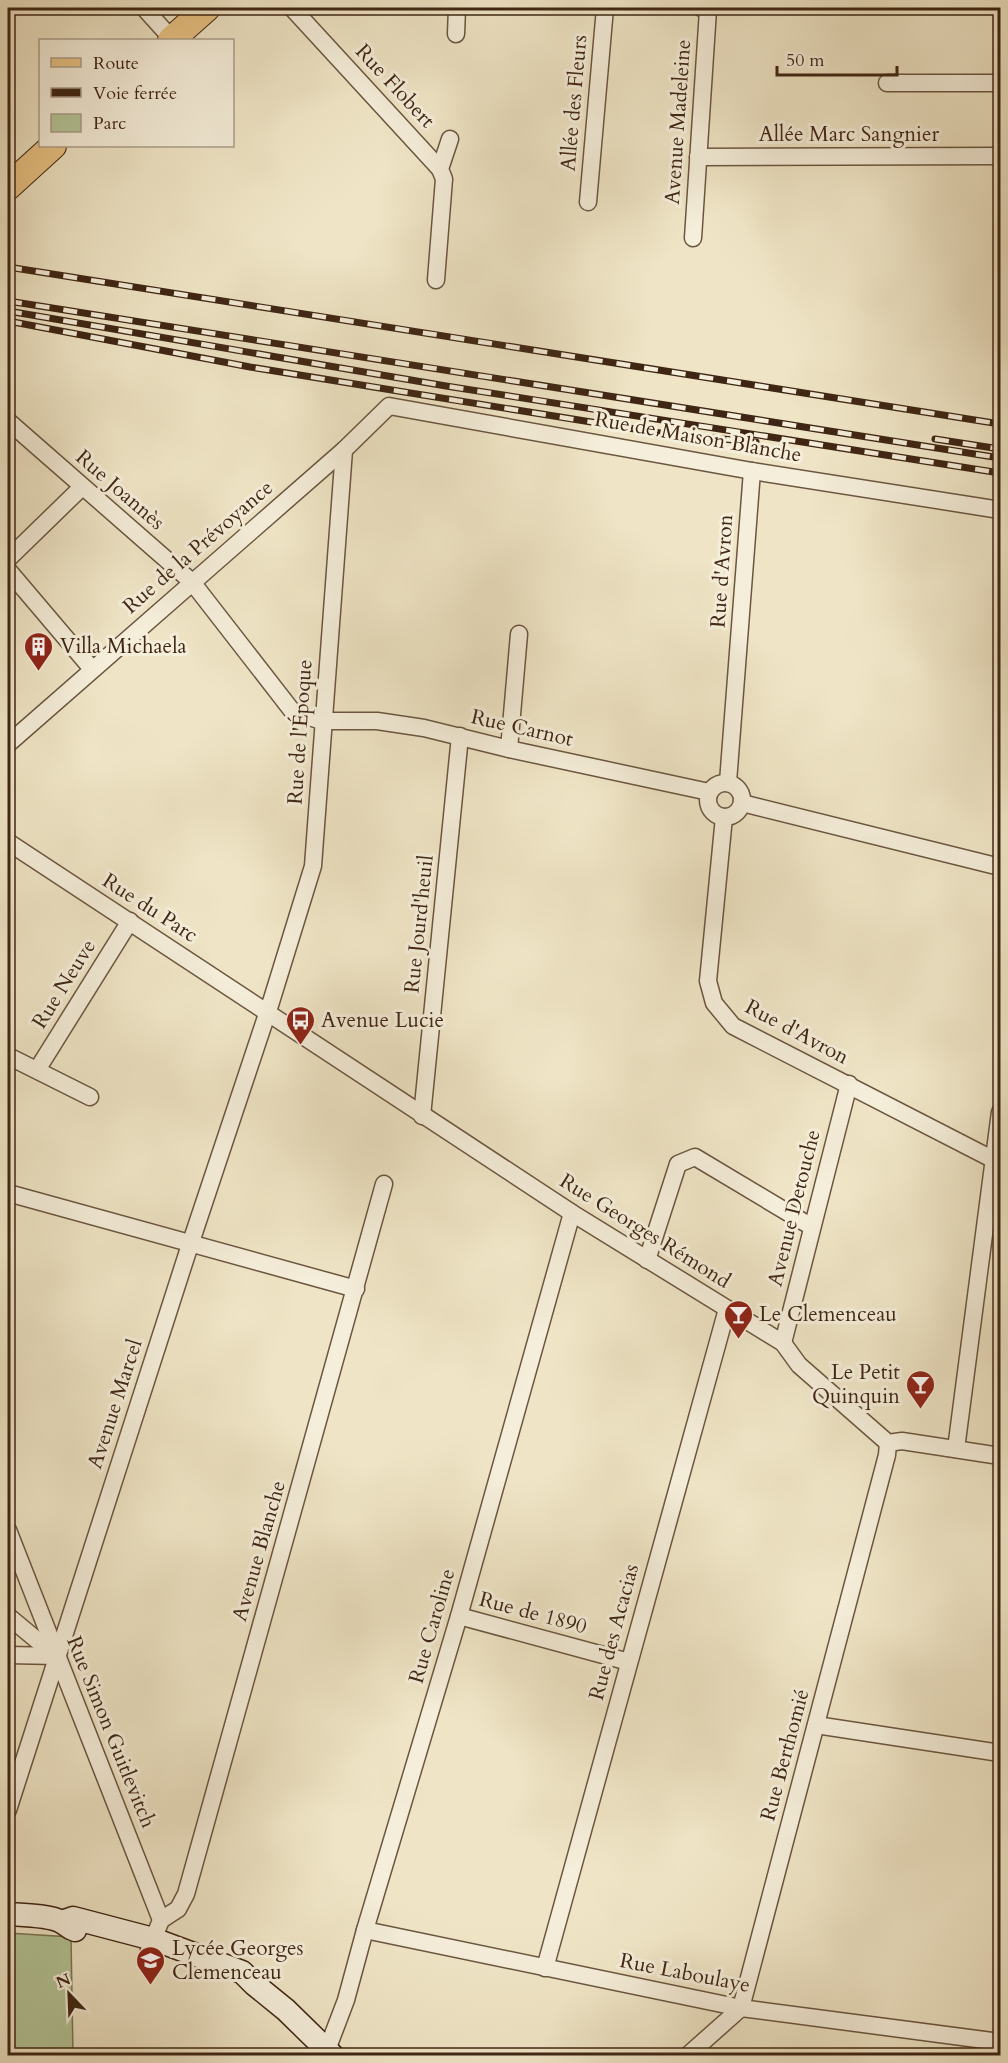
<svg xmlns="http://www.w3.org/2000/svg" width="1008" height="2063" viewBox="0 0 1008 2063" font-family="Cardo,serif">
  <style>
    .green { fill: #b4c699; stroke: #7a7656; stroke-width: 1.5 }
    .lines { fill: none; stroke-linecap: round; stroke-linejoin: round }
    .minor-casing { stroke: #6b5640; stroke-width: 19 }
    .secondary-casing { stroke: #3f2614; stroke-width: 25 }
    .primary-casing { stroke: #3f2614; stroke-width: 28 }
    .minor { stroke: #f5eeda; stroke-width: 16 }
    .secondary { stroke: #f5eeda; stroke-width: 22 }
    .primary { stroke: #e8c283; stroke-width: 26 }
    .rail-casing { stroke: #3f2614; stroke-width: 7 }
    .rail { stroke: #f5eeda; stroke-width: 4.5; stroke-dasharray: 14; stroke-linecap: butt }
    .labels { text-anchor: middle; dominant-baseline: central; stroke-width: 6; stroke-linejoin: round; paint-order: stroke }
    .street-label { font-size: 21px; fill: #3f2614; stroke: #f5eeda }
    .poi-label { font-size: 21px; fill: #3f2614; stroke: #f5eeda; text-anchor: start }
  </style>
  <rect width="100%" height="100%" fill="#efe5c6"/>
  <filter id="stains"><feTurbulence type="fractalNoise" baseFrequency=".00333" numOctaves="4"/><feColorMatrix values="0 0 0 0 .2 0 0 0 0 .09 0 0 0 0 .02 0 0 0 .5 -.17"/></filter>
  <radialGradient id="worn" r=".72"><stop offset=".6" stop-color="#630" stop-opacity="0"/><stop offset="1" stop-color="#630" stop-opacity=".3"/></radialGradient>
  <!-- green -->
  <path class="green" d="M8 1933 71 1937 73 2055H8Z"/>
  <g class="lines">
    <defs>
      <g id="minor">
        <path d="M144 8 172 39"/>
        <path d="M292 8 440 169"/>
        <path d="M456 34 457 8"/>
        <path d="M887 83H1000"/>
        <path d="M698 157 1000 156"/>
        <path d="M588 202 605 8"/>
        <path d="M693 238 708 10 701 8"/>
        <path d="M436 280 444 179 440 169 450 139"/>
        <path d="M8 421 192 582 293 712 322 721H377L424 728 509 749 709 792"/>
        <path d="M8 559 82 487"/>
        <path d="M8 570 92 669"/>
        <path d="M8 744 344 450 389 406 752 471 1000 510"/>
        <path d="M509 749 519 634"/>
        <path d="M728 782 752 471"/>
        <circle cx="725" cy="800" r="17"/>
        <path d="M742 803 1000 867"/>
        <path d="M724 817 708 981 714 1003 733 1026 994 1160 1000 1161"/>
        <path d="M8 842 572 1213 783 1343 799 1365 888 1443 902 1441 1000 1456"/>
        <path d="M8 1056 90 1097"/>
        <path d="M37 1070 130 921"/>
        <path d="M422 1116 460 736"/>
        <path d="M8 1193 356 1289"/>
        <path d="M647 1260 678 1164 695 1157 812 1227"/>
        <path d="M783 1343 849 1084"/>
        <path d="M956 1449 1000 1112"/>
        <path d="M8 1530 161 1920 149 1950"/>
        <path d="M8 1616 56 1656"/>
        <path d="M459 1616 629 1662"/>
        <path d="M8 1655 57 1656"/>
        <path d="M816 1725 1000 1753"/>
        <path d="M8 1810 187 1254 271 1002 313 866 344 450"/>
        <path d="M161 1920 178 1909 186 1894 384 1184"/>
        <path d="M365 1930 741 2008 1000 2042"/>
        <path d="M545 1968 727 1309"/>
        <path d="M327 2050 346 2000 365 1930 459 1616 572 1213"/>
        <path d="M687 2056 741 2008 887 1455 888 1443"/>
      </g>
      <g id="secondary">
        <path d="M8 1914C22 1915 49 1915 62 1922 67 1925 69 1928 75 1930"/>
        <path d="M62 1922 73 1918 153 1939 242 1972 254 1984 286 2010 333 2056"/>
      </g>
      <g id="primary">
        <path d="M171 40 207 8"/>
        <path d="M8 187 53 146"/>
      </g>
    </defs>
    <!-- minor casing -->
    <use href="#minor" class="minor-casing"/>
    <!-- secondary casing -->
    <use href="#secondary" class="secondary-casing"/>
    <!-- primary casing -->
    <use href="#primary" class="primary-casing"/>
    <!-- minor -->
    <use href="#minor" class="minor"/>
    <!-- secondary -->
    <use href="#secondary" class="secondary"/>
    <!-- primary -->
    <use href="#primary" class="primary"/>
    <defs>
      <g id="rail">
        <path d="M8 267 1000 424"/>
        <path d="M8 301 1000 458"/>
        <path d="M8 311 446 386 1000 473"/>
        <path d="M8 321 250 367 398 391 666 434 756 442"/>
        <path d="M935 439 1000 449"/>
      </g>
    </defs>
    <!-- rail casing -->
    <use href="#rail" class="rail-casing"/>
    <!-- rail -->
    <use href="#rail" class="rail"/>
  </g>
  <!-- icons -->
  <defs>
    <symbol id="building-pin" viewBox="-11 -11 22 30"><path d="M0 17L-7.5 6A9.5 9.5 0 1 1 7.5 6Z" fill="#8f2418" stroke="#f5eeda"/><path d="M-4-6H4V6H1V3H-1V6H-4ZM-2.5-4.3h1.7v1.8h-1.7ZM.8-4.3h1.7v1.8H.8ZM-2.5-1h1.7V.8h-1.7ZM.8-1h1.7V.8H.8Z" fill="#fff"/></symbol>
    <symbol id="bus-pin" viewBox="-11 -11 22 30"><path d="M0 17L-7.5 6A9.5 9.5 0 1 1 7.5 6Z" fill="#8f2418" stroke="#f5eeda"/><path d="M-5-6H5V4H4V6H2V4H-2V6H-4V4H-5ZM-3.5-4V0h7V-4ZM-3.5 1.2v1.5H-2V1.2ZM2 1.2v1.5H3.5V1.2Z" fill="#fff"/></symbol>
    <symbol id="bar-pin" viewBox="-11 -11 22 30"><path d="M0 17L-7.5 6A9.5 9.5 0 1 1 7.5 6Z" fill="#8f2418" stroke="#f5eeda"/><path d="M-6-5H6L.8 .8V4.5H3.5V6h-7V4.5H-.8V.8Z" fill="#fff"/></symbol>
    <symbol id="school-pin" viewBox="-11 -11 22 30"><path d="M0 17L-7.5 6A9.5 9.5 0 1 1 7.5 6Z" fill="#8f2418" stroke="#f5eeda"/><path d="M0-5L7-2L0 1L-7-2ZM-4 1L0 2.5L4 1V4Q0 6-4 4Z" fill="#fff"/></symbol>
  </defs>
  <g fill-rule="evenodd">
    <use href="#building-pin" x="22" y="630" width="33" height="45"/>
    <use href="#bus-pin" x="284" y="1004" width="33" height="45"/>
    <use href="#bar-pin" x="722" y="1298" width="33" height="45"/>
    <use href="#bar-pin" x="904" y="1368" width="33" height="45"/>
    <use href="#school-pin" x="134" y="1944" width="33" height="45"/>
  </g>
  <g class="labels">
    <!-- street labels -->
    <g class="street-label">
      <text transform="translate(395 86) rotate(47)">Rue Flobert</text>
      <text transform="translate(574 103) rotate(-85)">Allée des Fleurs</text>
      <text transform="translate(678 122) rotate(-86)">Avenue Madeleine</text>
      <text x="849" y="134">Allée Marc Sangnier</text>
      <text transform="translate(698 437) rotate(10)">Rue de Maison Blanche</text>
      <text transform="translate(120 490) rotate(41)">Rue Joannès</text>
      <text transform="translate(198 547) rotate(-41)">Rue de la Prévoyance</text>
      <text transform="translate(722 571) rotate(-86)">Rue d'Avron</text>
      <text transform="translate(522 728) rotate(13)">Rue Carnot</text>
      <text transform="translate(300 732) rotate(-86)">Rue de l'Époque</text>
      <text transform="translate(150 908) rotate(33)">Rue du Parc</text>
      <text transform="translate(419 924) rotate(-84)">Rue Jourd'heuil</text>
      <text transform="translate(64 984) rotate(-58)">Rue Neuve</text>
      <text transform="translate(797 1032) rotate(28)">Rue d'Avron</text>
      <text transform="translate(794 1208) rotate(-76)">Avenue Detouche</text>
      <text transform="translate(645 1231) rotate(32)">Rue Georges Rémond</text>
      <text transform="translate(115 1404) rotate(-72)">Avenue Marcel</text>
      <text transform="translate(259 1551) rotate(-74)">Avenue Blanche</text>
      <text transform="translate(533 1613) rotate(15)">Rue de 1890</text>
      <text transform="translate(432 1626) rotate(-74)">Rue Caroline</text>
      <text transform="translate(614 1632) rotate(-75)">Rue des Acacias</text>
      <text transform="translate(111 1732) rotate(68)">Rue Simon Guitlevitch</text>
      <text transform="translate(785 1755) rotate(-75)">Rue Berthomié</text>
      <text transform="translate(685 1973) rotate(11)">Rue Laboulaye</text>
    </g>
    <!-- poi labels -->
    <g class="poi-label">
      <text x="60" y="646">Villa Michaela</text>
      <text x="321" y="1020">Avenue Lucie</text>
      <text x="759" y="1314">Le Clemenceau</text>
      <text x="900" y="1372" text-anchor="end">Le Petit<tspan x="900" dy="24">Quinquin</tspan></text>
      <text x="172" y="1948">Lycée Georges<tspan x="172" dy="24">Clemenceau</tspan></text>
    </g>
  </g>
  <!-- margin -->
  <rect width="1008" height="2063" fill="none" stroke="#efe5c6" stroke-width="30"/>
  <rect x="9" y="9" width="990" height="2045" fill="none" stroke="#3f2614" stroke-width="3"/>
  <rect x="15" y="15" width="978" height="2033" fill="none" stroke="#3f2614" stroke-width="1.5"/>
  <!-- legend -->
  <rect x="39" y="39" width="195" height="108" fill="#f5eeda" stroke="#ac9e8b" stroke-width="1.5"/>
  <rect x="51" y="58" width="30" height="9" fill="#e8c283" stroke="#ac9e8b" stroke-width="1.5"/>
  <text x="93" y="69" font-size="18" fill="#3f2614">Route</text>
  <rect x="51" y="88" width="30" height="9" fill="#3f2614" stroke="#ac9e8b" stroke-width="1.5"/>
  <text x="93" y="99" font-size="18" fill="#3f2614">Voie ferrée</text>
  <rect x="51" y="114" width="30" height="18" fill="#b4c699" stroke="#ac9e8b" stroke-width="1.5"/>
  <text x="93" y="129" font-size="18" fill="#3f2614">Parc</text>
  <!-- north arrow -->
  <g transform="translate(69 1994) rotate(337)" stroke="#f5eeda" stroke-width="4.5" paint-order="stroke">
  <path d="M0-4.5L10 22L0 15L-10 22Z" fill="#3f2614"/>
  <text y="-9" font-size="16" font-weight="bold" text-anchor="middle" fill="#3f2614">N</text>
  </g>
  <!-- scale -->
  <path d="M777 66v9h120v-9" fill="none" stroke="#3f2614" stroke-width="3"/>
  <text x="786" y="66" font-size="18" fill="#3f2614" stroke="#f5eeda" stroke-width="4.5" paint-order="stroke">50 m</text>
  <rect width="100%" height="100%" filter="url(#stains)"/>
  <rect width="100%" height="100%" fill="url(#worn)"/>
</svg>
